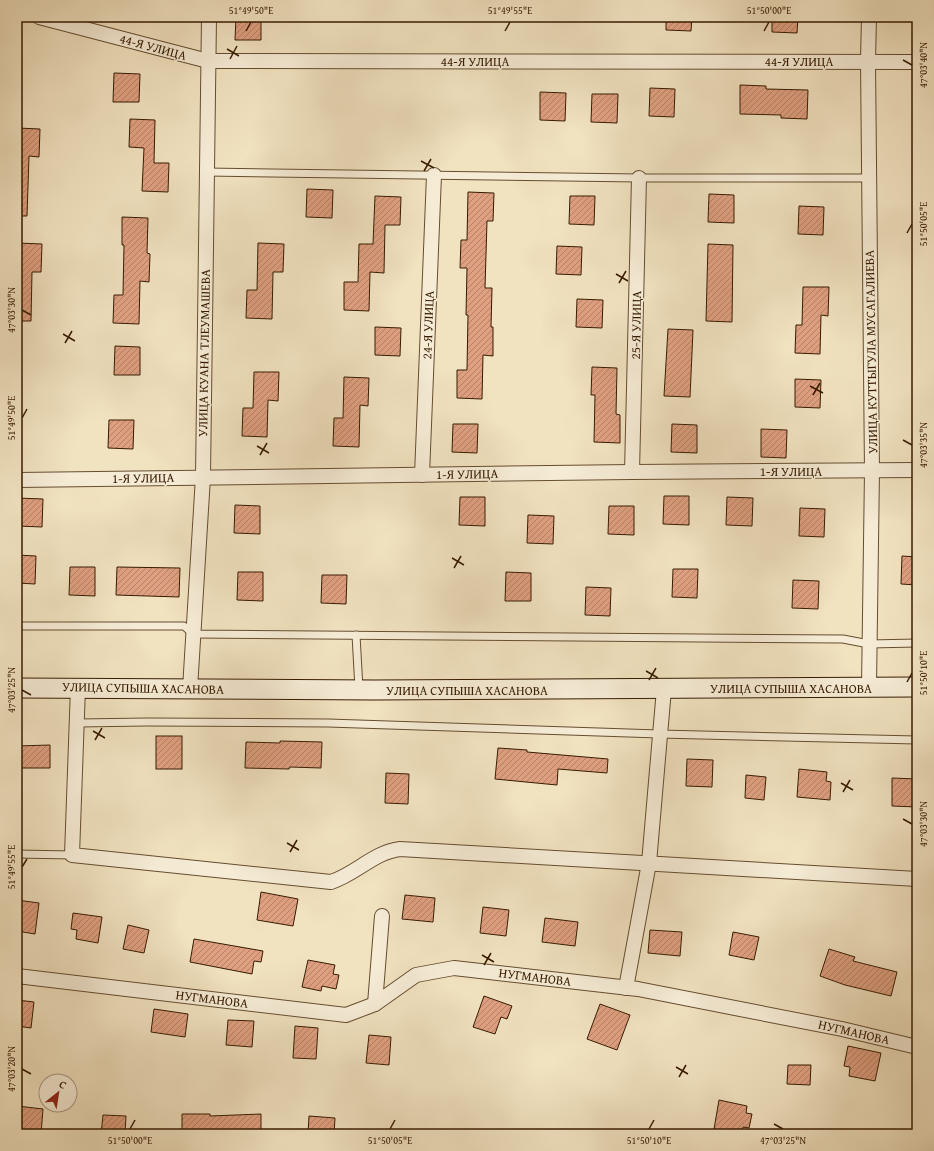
<svg xmlns="http://www.w3.org/2000/svg" width="934" height="1151" viewBox="0 0 934 1151" font-family="'Gentium Book Plus',serif">
  <style>
    .building { fill: url(#building-hatch); stroke: #371b00 }
    .lines { fill: none; stroke-linecap: round; stroke-linejoin: round }
    .lane-casing { stroke: #664d30; stroke-width: 9 }
    .street-casing { stroke: #664d30; stroke-width: 16 }
    .secondary-casing { stroke: #371b00; stroke-width: 21 }
    .lane { stroke: #f6ecd6; stroke-width: 7 }
    .street { stroke: #f6ecd6; stroke-width: 14 }
    .secondary { stroke: #f6ecd6; stroke-width: 19 }
    .ticks { fill: none; stroke: #371b00; stroke-width: 1.5 }
    .labels { text-anchor: middle; dominant-baseline: central; stroke-width: 3; stroke-linejoin: round; paint-order: stroke }
    .street-label { font-size: 13px; fill: #371b00; stroke: #f6ecd6 }
    .neatline { fill: none; stroke: #371b00; stroke-width: 1.5 }
    .ticks-label { font-size: 10px; text-anchor: middle; fill: #371b00 }
  </style>
  <defs>
    <pattern id="building-hatch" width="6" height="6" patternUnits="userSpaceOnUse"><rect width="6" height="6" fill="#dfa081"/><path d="M-1 1l2-2M0 6l6-6M5 7l2-2" fill="none" stroke="#b68267"/></pattern>
  </defs>
  <rect width="100%" height="100%" fill="#f1e2c0"/>
  <filter id="stains"><feTurbulence type="fractalNoise" baseFrequency=".005" numOctaves="4"/><feColorMatrix values="0 0 0 0 .2 0 0 0 0 .09 0 0 0 0 .02 0 0 0 .5 -.17"/></filter>
  <radialGradient id="worn" r=".72"><stop offset=".6" stop-color="#630" stop-opacity="0"/><stop offset="1" stop-color="#630" stop-opacity=".3"/></radialGradient>
  <!-- building -->
  <g class="building">
    <path d="M236 17H261V40H235Z"/>
    <path d="M666 17H692L691 31 666 30Z"/>
    <path d="M772 17H798L797 33 772 32Z"/>
    <path d="M114 73 140 74 139 102H113Z"/>
    <path d="M740 85 766 86V89L808 90 807 119 781 118V115L740 114Z"/>
    <path d="M650 88 675 89 674 117 649 116Z"/>
    <path d="M540 92 566 93 565 121 540 120Z"/>
    <path d="M592 94H618L617 123 591 122Z"/>
    <path d="M130 119 155 120 154 163H169L168 192 142 191 144 148 129 147Z"/>
    <path d="M17 128 40 129 39 157 29 156 27 216H17Z"/>
    <path d="M307 189 333 190 332 218 306 217Z"/>
    <path d="M468 192 494 193 493 221H487L485 288H492L491 327H493V356L483 355 482 399 457 398V370H467L468 315H466L467 268H460L461 240H467Z"/>
    <path d="M709 194 734 195V223L708 222Z"/>
    <path d="M375 196 401 197 400 225H385L384 273 370 272 369 311 344 310V282H358L359 244H373Z"/>
    <path d="M570 196H595L594 225 569 224Z"/>
    <path d="M799 206 824 207 823 235 798 234Z"/>
    <path d="M122 217 148 218 147 253 150 254 149 282 140 281 139 324 113 323 114 295H123L124 245H122Z"/>
    <path d="M17 243 42 244 41 272H32L31 321H17Z"/>
    <path d="M258 243 284 244 283 272H273L272 319 246 318 247 290H257Z"/>
    <path d="M708 244 733 245 732 322 706 321Z"/>
    <path d="M557 246 582 247 581 275 556 274Z"/>
    <path d="M803 287H829L828 316 821 315 820 354 795 353 796 325H802Z"/>
    <path d="M577 299 603 300 602 328 576 327Z"/>
    <path d="M375 327 401 328 400 356 375 355Z"/>
    <path d="M668 329 693 330 690 397 664 396Z"/>
    <path d="M115 346 140 347V375H114Z"/>
    <path d="M592 367 617 368 616 414 620 415V443L594 442 595 395H591Z"/>
    <path d="M254 372H279L278 401 268 400 267 437 242 436 243 408H253Z"/>
    <path d="M344 377 369 378 368 406 360 405 359 447 333 446 334 418H343Z"/>
    <path d="M795 379 821 380 820 408 795 407Z"/>
    <path d="M109 420H134L133 449 108 448Z"/>
    <path d="M453 424H478L477 453 452 452Z"/>
    <path d="M672 424 697 425V453L671 452Z"/>
    <path d="M761 429 787 430 786 458 761 457Z"/>
    <path d="M664 496H689V525L663 524Z"/>
    <path d="M460 497H485V526L459 525Z"/>
    <path d="M727 497 753 498 752 526 726 525Z"/>
    <path d="M17 498 43 499 42 527 17 526Z"/>
    <path d="M235 505 260 506V534L234 533Z"/>
    <path d="M609 506H634V535L608 534Z"/>
    <path d="M800 508 825 509 824 537 799 536Z"/>
    <path d="M528 515 554 516 553 544 527 543Z"/>
    <path d="M17 555 36 556 35 584 17 583Z"/>
    <path d="M902 556 917 557V585L901 584Z"/>
    <path d="M70 567H95V596L69 595Z"/>
    <path d="M117 567 180 568 179 597 116 595Z"/>
    <path d="M673 569H698L697 598 672 597Z"/>
    <path d="M238 572H263V601L237 600Z"/>
    <path d="M506 572 531 573V601H505Z"/>
    <path d="M322 575H347L346 604 321 603Z"/>
    <path d="M793 580 819 581 818 609 792 608Z"/>
    <path d="M586 587 611 588 610 616 585 615Z"/>
    <rect x="156" y="736" width="26" height="33"/>
    <path d="M280 741 322 742 321 768 290 767 289 769 245 768 246 742 280 743Z"/>
    <path d="M50 745V768H17V746Z"/>
    <path d="M498 748 527 750V752L608 759 607 773 558 769 557 785 495 779Z"/>
    <path d="M687 759 713 760 712 787 686 786Z"/>
    <path d="M799 769 827 772 826 781 831 782 830 800 797 797Z"/>
    <path d="M386 773 409 774 408 804 385 803Z"/>
    <path d="M746 775 766 777 764 800 745 798Z"/>
    <path d="M892 778 917 779V807L892 806Z"/>
    <path d="M261 892 298 899 293 926 257 920Z"/>
    <path d="M405 895 435 898 433 922 402 919Z"/>
    <path d="M17 900 39 903 35 934 17 931Z"/>
    <path d="M483 907 509 910 506 936 480 933Z"/>
    <path d="M73 913 102 917 98 943 76 939 77 930 71 929Z"/>
    <path d="M545 918 578 922 575 946 542 942Z"/>
    <path d="M128 925 149 930 144 953 123 949Z"/>
    <path d="M650 930 682 932 680 956 648 953Z"/>
    <path d="M733 932 759 937 754 960 729 955Z"/>
    <path d="M194 939 263 951 261 962 254 961 252 974 190 962Z"/>
    <path d="M829 949 855 957 853 961 897 972 891 996 845 985 820 976Z"/>
    <path d="M308 960 335 965 333 974 339 975 336 989 322 986 321 991 302 987Z"/>
    <path d="M484 996 512 1006 507 1019 501 1017 495 1034 473 1027Z"/>
    <path d="M17 1000 34 1002 31 1028 17 1026Z"/>
    <path d="M600 1004 630 1015 617 1050 587 1039Z"/>
    <path d="M154 1009 188 1014 185 1037 151 1032Z"/>
    <path d="M228 1020 254 1021 252 1047 226 1045Z"/>
    <path d="M295 1026 318 1028 316 1059 293 1058Z"/>
    <path d="M369 1035 391 1037 389 1065 366 1063Z"/>
    <path d="M848 1046 881 1053 875 1081 849 1076 850 1067 844 1066Z"/>
    <path d="M788 1065H811L810 1085 787 1084Z"/>
    <path d="M719 1100 747 1106 746 1113 752 1114 749 1128 743 1127 741 1134 714 1129Z"/>
    <path d="M17 1106 43 1109 41 1134H17Z"/>
    <path d="M182 1114H210V1116L261 1114V1134H182Z"/>
    <path d="M103 1115 126 1116 125 1134H101Z"/>
    <path d="M309 1116 335 1118 334 1134H308Z"/>
  </g>
  <g class="lines">
    <defs>
      <g id="lane">
        <path d="M206 172 639 178H869"/>
        <path d="M17 626H184L193 634 843 639 869 644 917 643"/>
        <path d="M356 635 359 689"/>
        <path d="M78 723 147 722 328 723 659 734 917 740"/>
        <path d="M17 854 72 855"/>
      </g>
      <g id="street">
        <path d="M39 17 208 61 917 62"/>
        <path d="M632 472 639 178"/>
        <path d="M422 475 434 175"/>
        <path d="M17 480 632 472 917 470"/>
        <path d="M78 687 72 855 331 882C356 874 374 852 400 849L917 879"/>
        <path d="M869 687 872 471 868 61 869 17"/>
        <path d="M190 689 203 477 209 17"/>
        <path d="M17 976 346 1015 375 1004 416 975 454 968 638 989 842 1029 917 1047"/>
        <path d="M626 988 649 863 664 689"/>
        <path d="M375 1004 382 916"/>
      </g>
      <path id="secondary" d="M17 688 375 690 917 687"/>
    </defs>
    <!-- lane casing -->
    <use href="#lane" class="lane-casing"/>
    <!-- street casing -->
    <use href="#street" class="street-casing"/>
    <!-- secondary casing -->
    <use href="#secondary" class="secondary-casing"/>
    <!-- lane -->
    <use href="#lane" class="lane"/>
    <!-- street -->
    <use href="#street" class="street"/>
    <!-- secondary -->
    <use href="#secondary" class="secondary"/>
  </g>
  <!-- ticks -->
  <path class="ticks" d="M246 31 251 22M505 31 510 22M764 31 769 22M227 49 239 56M230 59 237 46M903 60 912 65M421 161 434 168M424 171 431 159M907 233 912 224M616 274 628 281M619 283 626 271M22 310 31 315M63 334 75 341M65 343 72 331M810 386 823 393M813 395 820 383M22 418 27 409M903 440 912 445M257 446 269 453M260 455 267 443M452 558 464 565M454 568 461 556M646 671 658 678M649 680 656 668M907 682 912 673M22 690 31 695M93 731 105 738M95 740 102 728M841 783 853 790M843 792 850 780M903 819 912 824M287 843 299 850M290 852 297 840M22 867 27 859M482 955 494 962M484 965 491 953M676 1067 688 1074M22 1069 31 1074M679 1077 686 1065M774 1124 783 1129M130 1129 135 1120M390 1129 395 1120M649 1129 654 1120"/>
  <g class="labels">
    <!-- street labels -->
    <g class="street-label">
      <text transform="translate(153 47) rotate(15)">44-Я УЛИЦА</text>
      <text x="475" y="61">44-Я УЛИЦА</text>
      <text x="799" y="61">44-Я УЛИЦА</text>
      <text transform="translate(428 325) rotate(-88)">24-Я УЛИЦА</text>
      <text transform="translate(636 325) rotate(-89)">25-Я УЛИЦА</text>
      <text transform="translate(871 352) rotate(-91)">УЛИЦА КУТТЫГУЛА МУСАГАЛИЕВА</text>
      <text transform="translate(204 353) rotate(-89)">УЛИЦА КУАНА ТЛЕУМАШЕВА</text>
      <text x="791" y="471">1-Я УЛИЦА</text>
      <text transform="translate(467 474) rotate(-1)">1-Я УЛИЦА</text>
      <text transform="translate(143 478) rotate(-1)">1-Я УЛИЦА</text>
      <text transform="translate(143 688) rotate(1)">УЛИЦА СУПЫША ХАСАНОВА</text>
      <text x="791" y="688">УЛИЦА СУПЫША ХАСАНОВА</text>
      <text x="467" y="690">УЛИЦА СУПЫША ХАСАНОВА</text>
      <text transform="translate(535 977) rotate(7)">НУГМАНОВА</text>
      <text transform="translate(212 999) rotate(7)">НУГМАНОВА</text>
      <text transform="translate(854 1032) rotate(13)">НУГМАНОВА</text>
    </g>
  </g>
  <!-- margin -->
  <rect width="934" height="1151" fill="none" stroke="#f1e2c0" stroke-width="44"/>
  <!-- north arrow -->
  <g transform="translate(58 1093) rotate(30)"><circle r="19" fill="#f6ecd6" stroke="#aa9880"/>
  <path d="M0-3L7 15L0 10L-7 15Z" fill="#8f2418"/>
  <text y="-6" font-size="11" font-weight="bold" text-anchor="middle" fill="#371b00">С</text>
  </g>
  <rect x="22" y="22" width="890" height="1107" class="neatline"/>
  <g class="ticks-label">
    <text x="251" y="14">51°49'50"E</text>
    <text x="510" y="14">51°49'55"E</text>
    <text x="769" y="14">51°50'00"E</text>
    <text transform="translate(923 65) rotate(-90)" y="4">47°03'40"N</text>
    <text transform="translate(923 224) rotate(-90)" y="4">51°50'05"E</text>
    <text transform="translate(11 310) rotate(-90)" y="4">47°03'30"N</text>
    <text transform="translate(11 418) rotate(-90)" y="4">51°49'50"E</text>
    <text transform="translate(923 445) rotate(-90)" y="4">47°03'35"N</text>
    <text transform="translate(923 673) rotate(-90)" y="4">51°50'10"E</text>
    <text transform="translate(11 690) rotate(-90)" y="4">47°03'25"N</text>
    <text transform="translate(923 824) rotate(-90)" y="4">47°03'30"N</text>
    <text transform="translate(11 867) rotate(-90)" y="4">51°49'55"E</text>
    <text transform="translate(11 1069) rotate(-90)" y="4">47°03'20"N</text>
    <text x="130" y="1144">51°50'00"E</text>
    <text x="390" y="1144">51°50'05"E</text>
    <text x="649" y="1144">51°50'10"E</text>
    <text x="783" y="1144">47°03'25"N</text>
  </g>
  <rect width="100%" height="100%" filter="url(#stains)"/>
  <rect width="100%" height="100%" fill="url(#worn)"/>
</svg>
